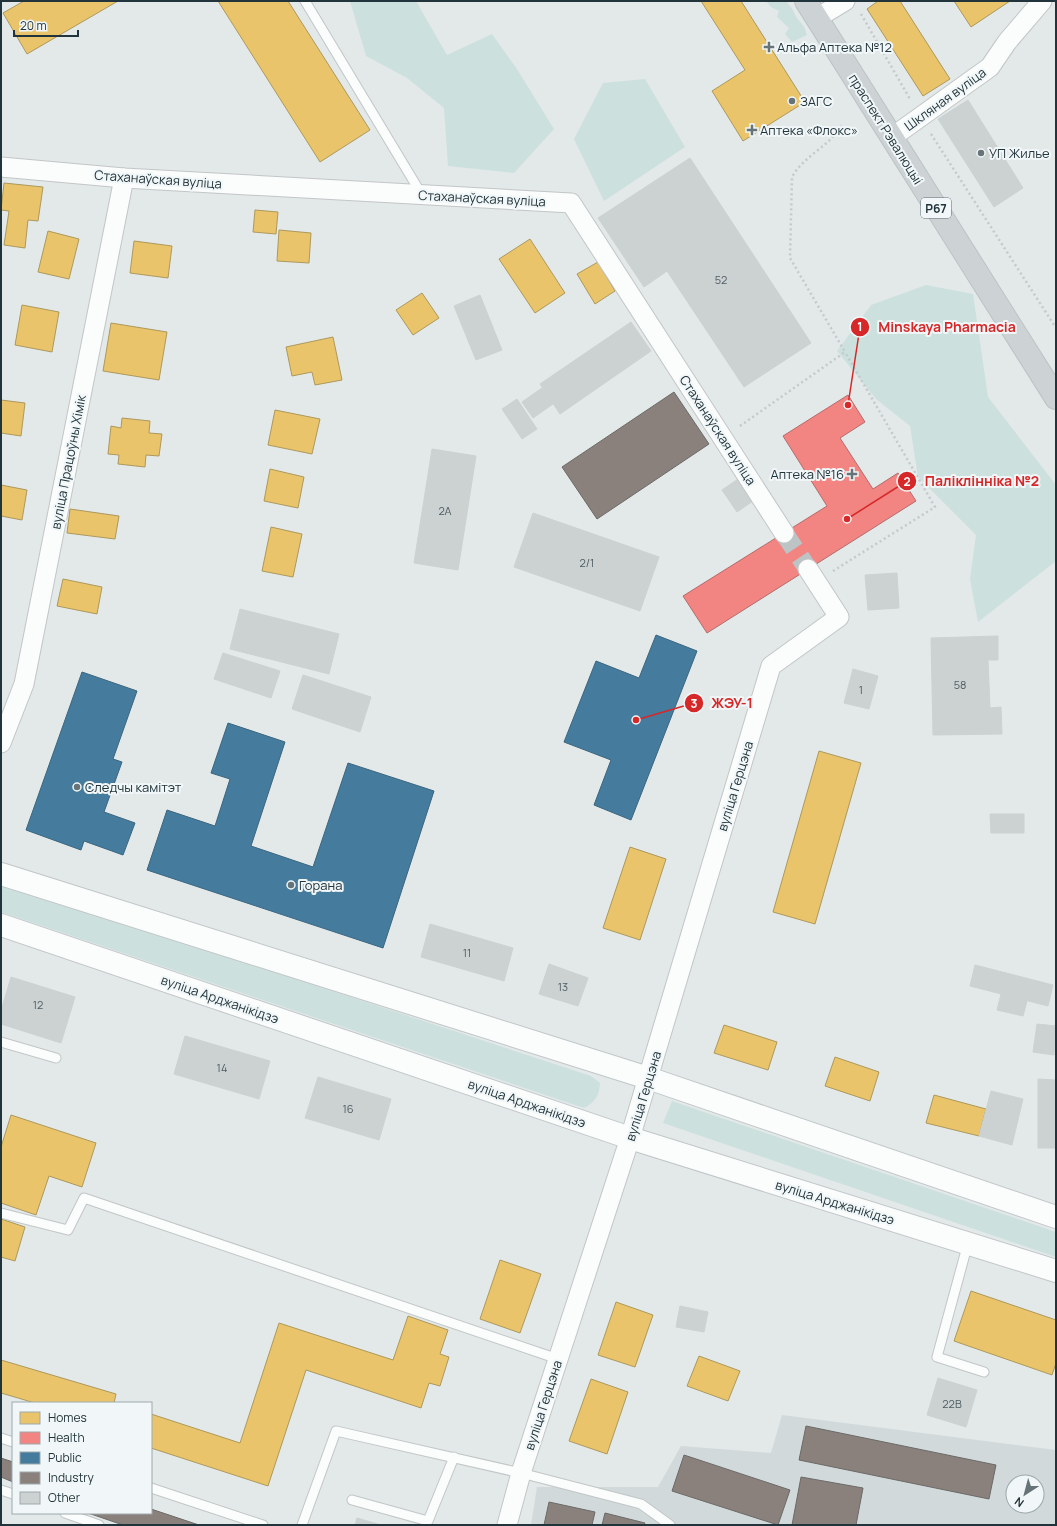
<svg xmlns="http://www.w3.org/2000/svg" width="1057" height="1526" viewBox="0 0 1057 1526" font-family="Manrope,sans-serif">
  <style>
    .built { fill: #d1d9da; fill-rule: evenodd }
    .green { fill: #cce1de }
    .homes { fill: #e9c46a; stroke: #ad995c }
    .health { fill: #f28482; stroke: #b46c6d }
    .public { fill: #457b9d; stroke: #3a6680 }
    .industry { fill: #8a817c; stroke: #6b6a68 }
    .building { fill: #ccd1d2; stroke: #ccd1d2 }
    .lines { fill: none; stroke-linecap: round; stroke-linejoin: round }
    .minor-tunnel { stroke: #bcc4c6; stroke-width: 19; stroke-dasharray: 19 10; stroke-linecap: butt }
    .service-casing { stroke: #c2c6c7; stroke-width: 11 }
    .minor-casing { stroke: #c2c6c7; stroke-width: 21 }
    .secondary-casing { stroke: #c1c6c8; stroke-width: 24 }
    .primary-casing { stroke: #bcc3c5; stroke-width: 24 }
    .path { stroke: #c4c9cc; stroke-width: 2.5; stroke-dasharray: 2 3; stroke-linecap: butt }
    .service { stroke: #fbfcfc; stroke-width: 9 }
    .minor { stroke: #fbfcfc; stroke-width: 19 }
    .secondary { stroke: #fbfcfc; stroke-width: 22 }
    .primary { stroke: #cdd3d5; stroke-width: 22 }
    .poi-dot { fill: #667378; stroke: #f1f7f8; stroke-width: 1.5 }
    .labels { text-anchor: middle; dominant-baseline: central; stroke-width: 4; stroke-linejoin: round; paint-order: stroke }
    .number-label { font-size: 11px; fill: #4d5c62 }
    .shield { fill: #f1f7f8; stroke: #606e74; stroke-width: 1 }
    .shield-label { font-size: 12px; font-weight: bold; fill: #22343b }
    .poi-label { font-size: 13px; fill: #22343b; stroke: #f1f7f8; text-anchor: start }
    .street-label { font-size: 13px; fill: #22343b; stroke: #f1f7f8 }
    .leader { fill: none; stroke: #d62828; stroke-width: 1.5 }
    .callout-dot { fill: #d62828; stroke: #f1f7f8; stroke-width: 1.5 }
    .mark-label { font-size: 12px; text-anchor: middle; font-weight: bold; fill: #fff }
    .callout-label { font-size: 14px; text-anchor: middle; font-weight: bold; fill: #d62828; stroke: #f1f7f8; stroke-width: 4; stroke-linejoin: round; paint-order: stroke }
  </style>
  <rect width="100%" height="100%" fill="#e3e8e9"/>
  <!-- built -->
  <path class="built" d="M782 1415 1056 1450V1525H531L537 1487H658L681 1446 771 1453ZM1013 1482H1037V1506H1013Z"/>
  <!-- green -->
  <g class="green">
    <path d="M350 1H416L447 55 492 34 517 69 554 129 514 173 448 166 444 108 407 78 366 56Z"/>
    <path d="M766 1H787L788 4C794 9 793 12 797 18 803 26 804 24 807 35L792 42 785 34 789 28 777 17 779 11 771 7Z"/>
    <path d="M645 79 685 147 604 201 574 139 603 83Z"/>
    <path d="M926 285 973 294 988 397 1056 485V561L978 622 970 579 976 535 918 477 910 426 876 399 837 351 871 305Z"/>
    <path d="M1 882 591 1076 600 1083C599 1096 596 1101 584 1108L1 912Z"/>
    <path d="M672 1101 1056 1232V1257L663 1123Z"/>
  </g>
  <!-- homes -->
  <g class="homes">
    <path d="M24 1H118L27 54 3 13Z"/>
    <path d="M218 1H288L370 130 320 162Z"/>
    <path d="M701 1H741L805 102 743 141 712 91 745 70Z"/>
    <path d="M878 1H900L950 79 923 96 867 9Z"/>
    <path d="M954 1H1010L971 27Z"/>
    <path d="M4 183 43 187 38 221 28 220 25 248 4 245 9 211 1 210Z"/>
    <path d="M255 210 278 212 276 234 253 232Z"/>
    <path d="M279 230 311 233 309 263 277 261Z"/>
    <path d="M48 231 79 239 69 279 38 272Z"/>
    <path d="M530 239 565 293 535 313 499 259Z"/>
    <path d="M134 241 172 246 168 278 130 273Z"/>
    <path d="M598 262 615 291 595 304 577 274Z"/>
    <path d="M422 293 439 318 413 335 396 310Z"/>
    <path d="M22 305 59 312 52 352 15 345Z"/>
    <path d="M111 323 167 332 159 380 103 371Z"/>
    <path d="M333 337 342 380 315 385 312 372 292 376 286 347Z"/>
    <path d="M1 400 25 403 21 436 1 433Z"/>
    <path d="M275 410 320 419 312 454 268 445Z"/>
    <path d="M122 418 150 421 149 433 162 434 159 456 146 455 145 467 118 464 119 455 108 454 111 426 121 428Z"/>
    <path d="M270 469 304 477 298 508 264 501Z"/>
    <path d="M1 485 27 490 22 520 1 516Z"/>
    <path d="M70 509 119 516 115 539 67 533Z"/>
    <path d="M271 527 302 534 293 577 262 571Z"/>
    <path d="M63 579 102 587 97 614 57 606Z"/>
    <path d="M819 751 861 763 815 924 773 912Z"/>
    <path d="M630 847 666 859 640 940 603 928Z"/>
    <path d="M724 1025 777 1042 768 1070 714 1053Z"/>
    <path d="M835 1057 879 1072 870 1101 825 1086Z"/>
    <path d="M934 1095 986 1109 979 1136 926 1123Z"/>
    <path d="M11 1115 96 1143 82 1187 49 1176 36 1215 1 1203V1147Z"/>
    <path d="M1 1219 25 1227 15 1261 1 1257Z"/>
    <path d="M500 1260 541 1274 520 1333 480 1319Z"/>
    <path d="M971 1291 1056 1320V1363L1052 1375 954 1341Z"/>
    <path d="M616 1302 653 1315 635 1367 598 1355Z"/>
    <path d="M408 1316 448 1330 440 1354 449 1357 440 1386 429 1383 421 1408 306 1370 268 1486 151 1448V1414L240 1443 279 1323 393 1360Z"/>
    <path d="M699 1356 740 1371 728 1401 687 1386Z"/>
    <path d="M1 1360 116 1394 114 1403H35L1 1393Z"/>
    <path d="M591 1379 628 1392 607 1454 569 1441Z"/>
  </g>
  <!-- health -->
  <path class="health" d="M848 395 865 422 840 438 873 489 898 473 916 501 707 633 683 596 827 506 783 436Z"/>
  <!-- public -->
  <g class="public">
    <path d="M656 635 697 651 631 820 594 805 611 760 564 742 596 661 639 678Z"/>
    <path d="M82 672 137 691 113 759 122 762 104 812 135 823 123 855 84 841 81 850 26 830Z"/>
    <path d="M228 723 285 742 251 846 313 867 348 763 434 791 383 948 147 870 167 810 215 826 230 779 211 773Z"/>
  </g>
  <!-- industry -->
  <g class="industry">
    <path d="M674 392 709 444 597 519 562 467Z"/>
    <path d="M806 1426 996 1465 989 1499 799 1460Z"/>
    <path d="M684 1455 790 1490 778 1525 672 1491Z"/>
    <path d="M1 1458 13 1462V1482L1 1477Z"/>
    <path d="M801 1477 863 1488 856 1525H792Z"/>
    <path d="M549 1502 595 1512 592 1525H544Z"/>
    <path d="M151 1509 199 1525H123L88 1513H151Z"/>
    <path d="M605 1513 645 1523 644 1525H602Z"/>
  </g>
  <!-- building -->
  <g class="building">
    <path d="M968 100 1023 188 994 207 938 119Z"/>
    <path d="M690 158 811 343 744 387 667 271 644 287 598 218Z"/>
    <path d="M480 295 502 350 476 360 454 306Z"/>
    <path d="M631 322 651 351 560 414 540 384Z"/>
    <path d="M542 388 553 404 533 418 522 402Z"/>
    <path d="M517 399 537 429 522 439 502 409Z"/>
    <path d="M432 449 476 456 458 570 414 563Z"/>
    <path d="M741 477 756 499 737 512 722 490Z"/>
    <path d="M533 513 659 557 640 611 514 567Z"/>
    <path d="M897 573 899 608 868 610 865 575Z"/>
    <path d="M240 609 339 634 329 674 230 649Z"/>
    <path d="M998 636V660H988L990 708 1001 707 1002 734 933 735 931 638Z"/>
    <path d="M223 653 280 671 271 698 214 679Z"/>
    <path d="M853 669 878 676 869 709 844 703Z"/>
    <path d="M303 675 371 697 360 732 292 709Z"/>
    <path d="M990 814H1024V833H991Z"/>
    <path d="M430 924 513 948 504 981 421 957Z"/>
    <path d="M549 964 588 978 578 1006 539 994Z"/>
    <path d="M975 965 1053 985 1048 1006 970 986Z"/>
    <path d="M11 977 75 997 61 1043 1 1024V1011Z"/>
    <path d="M1001 994 1027 1001 1023 1016 997 1010Z"/>
    <path d="M1037 1024 1056 1026 1054 1055 1033 1052Z"/>
    <path d="M185 1036 270 1061 259 1099 174 1074Z"/>
    <path d="M318 1077 391 1099 379 1140 305 1118Z"/>
    <path d="M1038 1079 1056 1080V1148H1038Z"/>
    <path d="M991 1091 1023 1099 1012 1145 979 1136Z"/>
    <path d="M680 1306 708 1312 704 1332 676 1327Z"/>
    <path d="M938 1378 977 1390 966 1427 927 1415Z"/>
    <path d="M357 1518 381 1525H355Z"/>
  </g>
  <g class="lines">
    <!-- minor-tunnel -->
    <path class="minor-tunnel" d="M784 533 808 569"/>
    <defs>
      <g id="service">
        <path d="M305 1 422 195"/>
        <path d="M1 1042 56 1058"/>
        <path d="M1 1213 68 1230 84 1198 558 1359"/>
        <path d="M968 1243 937 1357 984 1372"/>
        <path d="M1 1438 13 1442"/>
        <path d="M151 1488 263 1525"/>
        <path d="M1 1490 13 1494"/>
        <path d="M352 1500 428 1521 454 1457"/>
        <path d="M65 1513 99 1525"/>
        <path d="M302 1525 336 1431 521 1473 641 1504 670 1525"/>
      </g>
      <g id="minor">
        <path d="M817 18 845 1"/>
        <path d="M891 138 990 67 1007 42 1042 1"/>
        <path d="M1 167 124 178 571 203 784 533"/>
        <path d="M1 743 24 684 124 178"/>
        <path d="M507 1525 521 1473 630 1138 771 666 839 617 808 569"/>
      </g>
      <g id="secondary">
        <path d="M1 874 648 1078 1056 1217"/>
        <path d="M1 925 630 1138 1056 1271"/>
      </g>
      <path id="primary" d="M806 1 1056 398"/>
    </defs>
    <!-- service casing -->
    <use href="#service" class="service-casing"/>
    <!-- minor casing -->
    <use href="#minor" class="minor-casing"/>
    <!-- secondary casing -->
    <use href="#secondary" class="secondary-casing"/>
    <!-- primary casing -->
    <use href="#primary" class="primary-casing"/>
    <!-- path -->
    <g class="path">
      <path d="M861 14 910 99"/>
      <path d="M931 134 1056 328"/>
      <path d="M740 426 845 352 790 258 792 177C805 154 830 147 841 125"/>
      <path d="M833 571 935 507 845 352"/>
    </g>
    <!-- service -->
    <use href="#service" class="service"/>
    <!-- minor -->
    <use href="#minor" class="minor"/>
    <!-- secondary -->
    <use href="#secondary" class="secondary"/>
    <!-- primary -->
    <use href="#primary" class="primary"/>
  </g>
  <!-- markers -->
  <g class="poi-dot">
    <path d="M767 41h4v4h4v4h-4v4h-4v-4h-4v-4h4z"/>
    <circle cx="792" cy="101" r="4"/>
    <path d="M750 124h4v4h4v4h-4v4h-4v-4h-4v-4h4z"/>
    <circle cx="981" cy="153" r="4"/>
    <path d="M850 468h4v4h4v4h-4v4h-4v-4h-4v-4h4z"/>
    <circle cx="77" cy="787" r="4"/>
    <circle cx="291" cy="885" r="4"/>
  </g>
  <g class="labels">
    <!-- number labels -->
    <g class="number-label">
      <text x="721" y="279">52</text>
      <text x="445" y="510">2А</text>
      <text x="587" y="562">2/1</text>
      <text x="960" y="684">58</text>
      <text x="861" y="689">1</text>
      <text x="467" y="952">11</text>
      <text x="563" y="986">13</text>
      <text x="38" y="1004">12</text>
      <text x="222" y="1067">14</text>
      <text x="348" y="1108">16</text>
      <text x="952" y="1403">22В</text>
    </g>
    <!-- shield labels -->
    <rect class="shield" x="921" y="198" width="30" height="20" rx="3"/>
    <g class="shield-label">
      <text x="936" y="208">Р67</text>
    </g>
    <!-- poi labels -->
    <g class="poi-label">
      <text x="777" y="47">Альфа Аптека №12</text>
      <text x="800" y="101">ЗАГС</text>
      <text x="760" y="130">Аптека «Флокс»</text>
      <text x="989" y="153">УП Жилье</text>
      <text x="844" y="474" text-anchor="end">Аптека №16</text>
      <text x="85" y="787">Следчы камітэт</text>
      <text x="299" y="885">Горана</text>
    </g>
    <!-- street labels -->
    <g class="street-label">
      <text transform="translate(945 99) rotate(-36)">Шкляная вуліца</text>
      <text transform="translate(886 129) rotate(58)">праспект Рэвалюцыі</text>
      <text transform="translate(158 179) rotate(4)">Стаханаўская вуліца</text>
      <text transform="translate(482 198) rotate(3)">Стаханаўская вуліца</text>
      <text transform="translate(718 430) rotate(57)">Стаханаўская вуліца</text>
      <text transform="translate(68 462) rotate(-79)">вуліца Працоўны Хімік</text>
      <text transform="translate(735 786) rotate(-73)">вуліца Герцэна</text>
      <text transform="translate(220 999) rotate(19)">вуліца Арджанікідзэ</text>
      <text transform="translate(643 1096) rotate(-73)">вуліца Герцэна</text>
      <text transform="translate(527 1103) rotate(19)">вуліца Арджанікідзэ</text>
      <text transform="translate(835 1202) rotate(17)">вуліца Арджанікідзэ</text>
      <text transform="translate(543 1405) rotate(-72)">вуліца Герцэна</text>
    </g>
  </g>
  <!-- callouts -->
  <path class="leader" d="M848 405L860 327M847 519L907 481M636 720L694 703"/>
  <g class="callout-dot">
    <circle cx="848" cy="405" r="4"/>
    <circle cx="847" cy="519" r="4"/>
    <circle cx="636" cy="720" r="4"/>
    <circle cx="860" cy="327" r="10"/>
    <circle cx="907" cy="481" r="10"/>
    <circle cx="694" cy="703" r="10"/>
  </g>
  <g class="mark-label">
    <text x="860" y="331">1</text>
    <text x="907" y="486">2</text>
    <text x="694" y="708">3</text>
  </g>
  <g class="callout-label">
    <text x="947" y="332">Minskaya Pharmacia</text>
    <text x="982" y="486">Паліклінніка №2</text>
    <text x="732" y="708">ЖЭУ-1</text>
  </g>
  <!-- border -->
  <rect width="1057" height="1526" fill="none" stroke="#22343b" stroke-width="4"/>
  <!-- legend -->
  <rect x="12" y="1402" width="140" height="112" fill="#f1f7f8" stroke="#9ea9ac"/>
  <rect x="20" y="1412" width="20" height="12" fill="#e9c46a" stroke="#9ea9ac"/>
  <text x="48" y="1422" font-size="12" fill="#22343b">Homes</text>
  <rect x="20" y="1432" width="20" height="12" fill="#f28482" stroke="#9ea9ac"/>
  <text x="48" y="1442" font-size="12" fill="#22343b">Health</text>
  <rect x="20" y="1452" width="20" height="12" fill="#457b9d" stroke="#9ea9ac"/>
  <text x="48" y="1462" font-size="12" fill="#22343b">Public</text>
  <rect x="20" y="1472" width="20" height="12" fill="#8a817c" stroke="#9ea9ac"/>
  <text x="48" y="1482" font-size="12" fill="#22343b">Industry</text>
  <rect x="20" y="1492" width="20" height="12" fill="#ccd1d2" stroke="#9ea9ac"/>
  <text x="48" y="1502" font-size="12" fill="#22343b">Other</text>
  <!-- north arrow -->
  <g transform="translate(1025 1494) rotate(216)"><circle r="19" fill="#f1f7f8" stroke="#9ea9ac"/>
  <path d="M0-3L7 15L0 10L-7 15Z" fill="#667378"/>
  <text y="-6" font-size="11" font-weight="bold" text-anchor="middle" fill="#22343b">N</text>
  </g>
  <!-- scale -->
  <path d="M14 30v6h64v-6" fill="none" stroke="#22343b" stroke-width="2"/>
  <text x="20" y="30" font-size="12" fill="#22343b" stroke="#f1f7f8" stroke-width="3" paint-order="stroke">20 m</text>
</svg>
